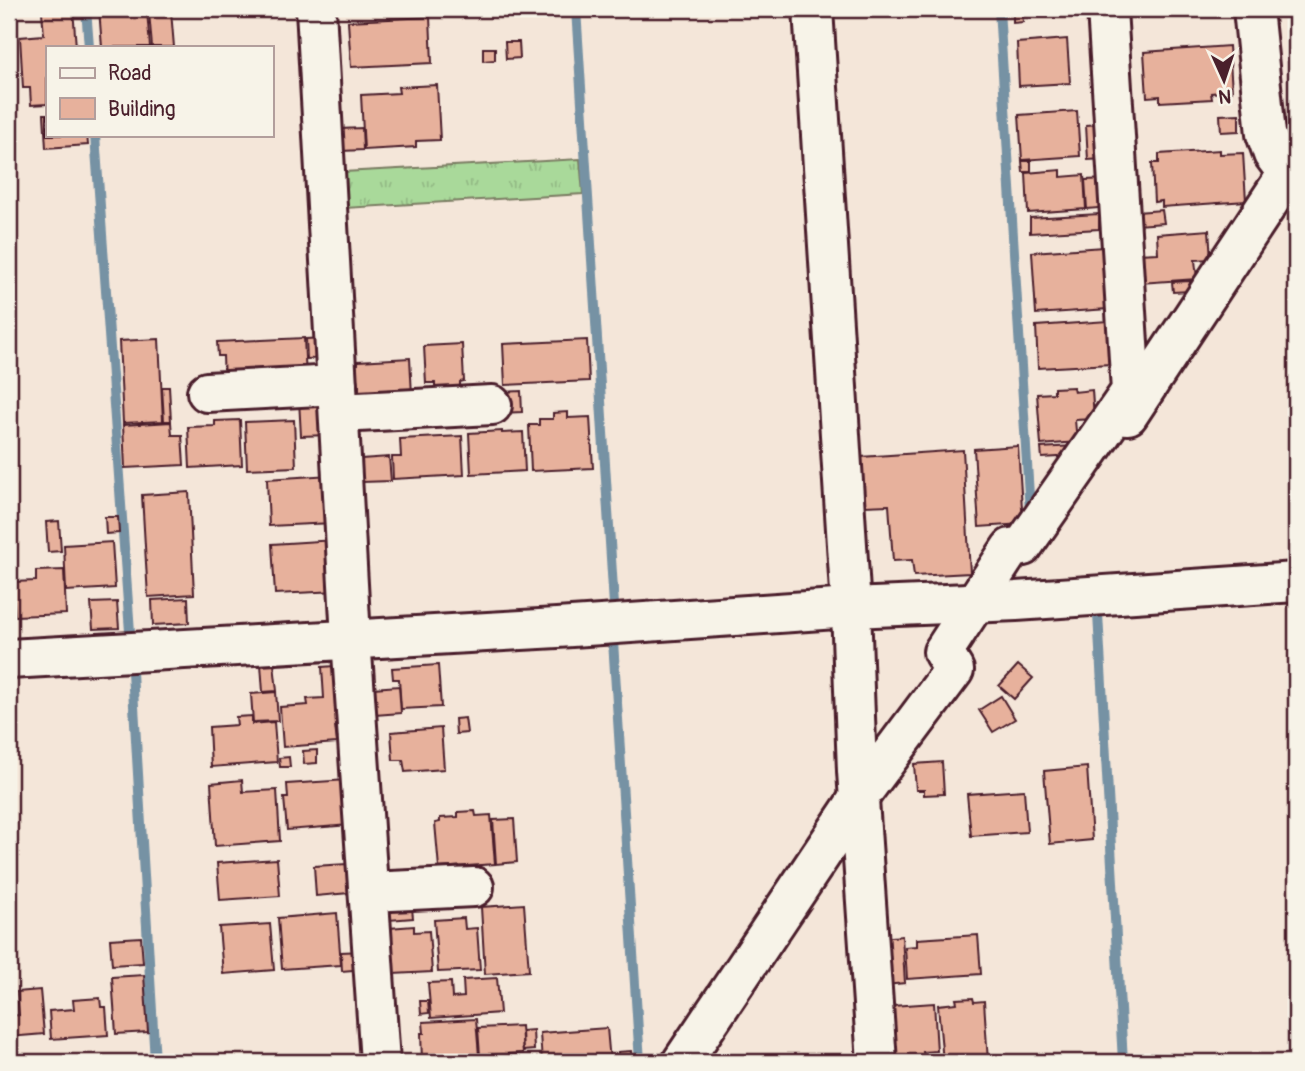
<svg xmlns="http://www.w3.org/2000/svg" width="1305" height="1071" viewBox="0 0 1305 1071" font-family="Pangolin,sans-serif">
  <style>
    .grass { fill: url(#grass-tufts); stroke: #7a7c62; stroke-width: 2 }
    .lines { fill: none; stroke-linecap: round; stroke-linejoin: round }
    .stream { stroke: #7692a4; stroke-width: 10 }
    .building { fill: #e7b19c; stroke: #4a1f2b; stroke-width: 2 }
    .minor-casing { stroke: #4a1f2b; stroke-width: 44 }
    .minor { stroke: #f7f3e8; stroke-width: 38 }
  </style>
  <defs>
    <pattern id="grass-tufts" width="24" height="20" patternUnits="userSpaceOnUse" patternTransform="scale(1.75)"><rect width="24" height="20" fill="#a9d99a"/><path d="M3 7l-1-3M5 7V3M7 7l1-3M15 17l-1-3M17 17v-4M19 17l1-3" fill="none" stroke="#93ba85"/></pattern>
  </defs>
  <rect width="100%" height="100%" fill="#f4e6d9"/>
  <filter id="ink" filterUnits="userSpaceOnUse"><feTurbulence type="fractalNoise" baseFrequency=".0143" numOctaves="2"/><feDisplacementMap in="SourceGraphic" scale="14" xChannelSelector="R" yChannelSelector="G"/><feConvolveMatrix kernelMatrix="1 2 1 2 8 2 1 2 1" color-interpolation-filters="sRGB"/></filter>
  <g filter="url(#ink)">
    <!-- grass -->
    <path class="grass" d="M580 159 583 194 345 208 343 172Z"/>
    <g class="lines">
      <!-- stream -->
      <g class="stream">
        <path d="M86 9 89 47"/>
        <path d="M576 9 614 605"/>
        <path d="M999 9 1030 512"/>
        <path d="M95 135 130 632"/>
        <path d="M1098 614 1123 1062"/>
        <path d="M613 641 640 1062"/>
        <path d="M132 672 155 1062"/>
      </g>
    </g>
    <!-- building -->
    <g class="building">
      <path d="M73 9 76 47H47V104L31 105 30 88H23L20 37 44 35 42 12Z"/>
      <path d="M99 9H120L121 12 147 11 150 47H102Z"/>
      <path d="M1152 9H1231V11L1152 15Z"/>
      <path d="M1267 9H1296V15L1267 17Z"/>
      <path d="M171 11 174 47H152L149 12Z"/>
      <path d="M1013 11H1022L1023 22 1013 23Z"/>
      <path d="M430 17 432 63 351 67 348 21Z"/>
      <path d="M1067 39 1070 83 1019 86 1017 43Z"/>
      <path d="M505 42H519L520 58 506 59Z"/>
      <path d="M1229 46 1232 91 1211 93 1212 99 1160 102V96L1147 97 1144 52Z"/>
      <path d="M483 48H495V60L483 61Z"/>
      <path d="M437 85 440 140 416 141V147L364 150 361 95 399 93 398 87Z"/>
      <path d="M1077 111 1080 156 1022 160 1019 115Z"/>
      <path d="M44 114H47V135H87L88 145 46 148Z"/>
      <path d="M1239 114V131L1221 132 1220 115Z"/>
      <path d="M1100 124 1103 159 1088 160 1086 125Z"/>
      <path d="M362 128 363 150 341 151 340 129Z"/>
      <path d="M1220 150V154L1243 153 1246 201 1162 207V201L1154 202 1152 163H1159V154Z"/>
      <path d="M1022 161H1031V172H1023Z"/>
      <path d="M1061 170V177L1084 175 1086 209 1028 213 1026 173Z"/>
      <path d="M1108 179 1110 207 1087 209 1085 180Z"/>
      <path d="M1162 210 1164 223 1137 225V212Z"/>
      <path d="M1099 214V229L1030 233V218Z"/>
      <path d="M1209 230 1211 259 1195 260 1197 279 1140 283 1138 254 1158 253 1157 234Z"/>
      <path d="M1104 247 1108 309 1036 314 1032 252Z"/>
      <path d="M1190 281V291L1173 292 1172 282Z"/>
      <path d="M1108 321 1111 364 1038 368 1036 326Z"/>
      <path d="M304 338 306 378 224 382 223 356H218L217 342Z"/>
      <path d="M325 338 326 358 307 359 306 339Z"/>
      <path d="M159 339 163 421 123 423 119 341Z"/>
      <path d="M587 340 589 381 505 385 503 344Z"/>
      <path d="M462 344 464 381 460 382V391L435 392V383H426L424 346Z"/>
      <path d="M410 358 412 395 359 397V386L354 387 353 364H358V361Z"/>
      <path d="M162 387H169L171 421H164Z"/>
      <path d="M1073 387 1074 392 1092 390 1094 419 1075 420 1077 442 1041 445 1037 394 1054 393V388Z"/>
      <path d="M521 391 522 412 501 413 500 392Z"/>
      <path d="M326 398 328 435 301 436 299 400Z"/>
      <path d="M568 412V418L590 417 593 468 531 471 529 425H539V419H553V413Z"/>
      <path d="M240 420 242 465 190 468 188 427 215 426V421Z"/>
      <path d="M294 420 296 467 247 469 245 422Z"/>
      <path d="M171 422 172 435H182L184 465 125 468 123 425Z"/>
      <path d="M502 431V433L523 432 525 471 471 474 469 433Z"/>
      <path d="M462 436 464 475 393 479 392 457H401L400 439Z"/>
      <path d="M1018 446 1023 524 979 527 974 449Z"/>
      <path d="M1074 446V456L1042 458 1041 448Z"/>
      <path d="M963 450 970 573 914 576 912 560 893 561 889 505 864 506 861 457Z"/>
      <path d="M389 457 391 481 362 482 361 459Z"/>
      <path d="M331 475 333 523 269 526 267 479Z"/>
      <path d="M189 492 194 594 148 597 142 495Z"/>
      <path d="M105 517H118L119 533 106 534Z"/>
      <path d="M59 521 61 551 48 552 46 522Z"/>
      <path d="M335 540 338 591 275 594 272 544Z"/>
      <path d="M112 542 115 588 66 591 64 545Z"/>
      <path d="M64 570 66 614 15 616 13 582 36 581V571Z"/>
      <path d="M188 598 189 623 153 625 152 600Z"/>
      <path d="M117 602 119 628 93 629 91 603Z"/>
      <path d="M261 664H274L277 691 263 692Z"/>
      <path d="M438 665 441 707 401 709 399 679H393L392 668Z"/>
      <path d="M1018 665 1033 678 1014 699 999 686Z"/>
      <path d="M334 666 343 726H335L337 743 283 747 280 707 308 705 307 699 324 698 322 667Z"/>
      <path d="M399 686 401 713 375 715 373 688Z"/>
      <path d="M276 692 278 721 253 722 251 694Z"/>
      <path d="M1001 696 1015 719 993 732 979 710Z"/>
      <path d="M252 716V724L274 722 277 762 211 767 209 727 237 725 236 717Z"/>
      <path d="M465 718 467 733 456 734 455 719Z"/>
      <path d="M441 728 444 769 405 772 403 760H393L391 732Z"/>
      <path d="M317 750V763L304 764 303 751Z"/>
      <path d="M289 757 290 767H280L279 758Z"/>
      <path d="M942 762 944 794 924 795V790H916L914 764Z"/>
      <path d="M1087 767 1092 840 1050 844 1044 771Z"/>
      <path d="M242 780 243 792 277 790 280 841 215 846 211 783Z"/>
      <path d="M347 780 350 825 287 830 284 798H288L287 784Z"/>
      <path d="M1024 790 1027 832 971 836 967 794Z"/>
      <path d="M475 811 476 816 491 815 495 864 439 868 435 823 440 822V818L458 817V812Z"/>
      <path d="M514 819 517 862 496 864 493 820Z"/>
      <path d="M277 859 280 896 220 900 217 863Z"/>
      <path d="M347 864 349 893 316 896 314 866Z"/>
      <path d="M524 904 529 971 485 974 481 907Z"/>
      <path d="M412 908 413 918 389 920V910Z"/>
      <path d="M337 913 341 965 282 969 278 918Z"/>
      <path d="M464 918 465 929 477 928 480 970 438 972 434 920Z"/>
      <path d="M270 924 274 970 223 974 219 927Z"/>
      <path d="M414 926V932L429 931 432 972 393 974 389 928Z"/>
      <path d="M978 935 981 974 907 979 905 947 917 946V939Z"/>
      <path d="M902 936 905 983 885 985 881 938Z"/>
      <path d="M141 937 143 963 112 965 110 939Z"/>
      <path d="M363 951 364 969 342 971 341 952Z"/>
      <path d="M144 975 148 1032 116 1034 112 977Z"/>
      <path d="M497 978 500 1013 431 1018 428 983 451 982 452 998 464 997 463 980Z"/>
      <path d="M40 990 44 1034 9 1037V1016L19 1015 17 992Z"/>
      <path d="M100 998 101 1007H106L108 1035 51 1039 49 1011 74 1009 73 1000Z"/>
      <path d="M973 998 974 1002 984 1001 988 1062H943L938 1005 957 1003 956 999Z"/>
      <path d="M420 1001H428L429 1013 421 1014Z"/>
      <path d="M934 1003 937 1051 923 1052 924 1058 891 1061 892 1006Z"/>
      <path d="M476 1019 479 1056 422 1060 421 1033H424L423 1022Z"/>
      <path d="M521 1026 523 1053 480 1056 478 1028Z"/>
      <path d="M607 1028 610 1062H542L540 1033Z"/>
      <path d="M533 1030 534 1050 523 1051 522 1031Z"/>
      <path d="M631 1051 632 1062H618V1052Z"/>
      <path d="M534 1058V1062H480Z"/>
    </g>
    <g class="lines">
      <defs>
        <g id="minor">
          <path d="M316 9 351 638 380 1062"/>
          <path d="M813 9 851 608 857 771 877 1062"/>
          <path d="M1253 9 1266 134 1273 154 1296 185"/>
          <path d="M207 392 337 385"/>
          <path d="M339 413 492 405"/>
          <path d="M1128 415 1296 161"/>
          <path d="M9 659 557 628 851 608 1016 601 1296 582"/>
          <path d="M370 892 474 887"/>
          <path d="M682 1062 865 789 954 670 943 652 1011 548 1023 546 1131 391 1107 9"/>
        </g>
      </defs>
      <!-- minor casing -->
      <use href="#minor" class="minor-casing"/>
      <!-- minor -->
      <use href="#minor" class="minor"/>
    </g>
  </g>
  <!-- margin -->
  <rect width="1305" height="1071" fill="none" stroke="#f7f3e8" stroke-width="35"/>
  <rect x="18" y="18" width="1270" height="1036" fill="none" stroke="#4a1f2b" stroke-width="2.5" filter="url(#ink)"/>
  <!-- legend -->
  <rect x="46" y="46" width="228" height="91" fill="#f7f3e8" stroke="#b29e9c" stroke-width="2"/>
  <rect x="60" y="68" width="35" height="10" fill="#f7f3e8" stroke="#b29e9c" stroke-width="2"/>
  <text x="108" y="80" font-size="21" fill="#4a1f2b">Road</text>
  <rect x="60" y="98" width="35" height="21" fill="#e7b19c" stroke="#b29e9c" stroke-width="2"/>
  <text x="108" y="116" font-size="21" fill="#4a1f2b">Building</text>
  <!-- north arrow -->
  <g transform="translate(1224 80) rotate(177)" stroke="#f7f3e8" stroke-width="5" paint-order="stroke">
  <path d="M0-5L12 26L0 18L-12 26Z" fill="#4a1f2b"/>
  <text y="-10" font-size="19" font-weight="bold" text-anchor="middle" fill="#4a1f2b">N</text>
  </g>
</svg>
